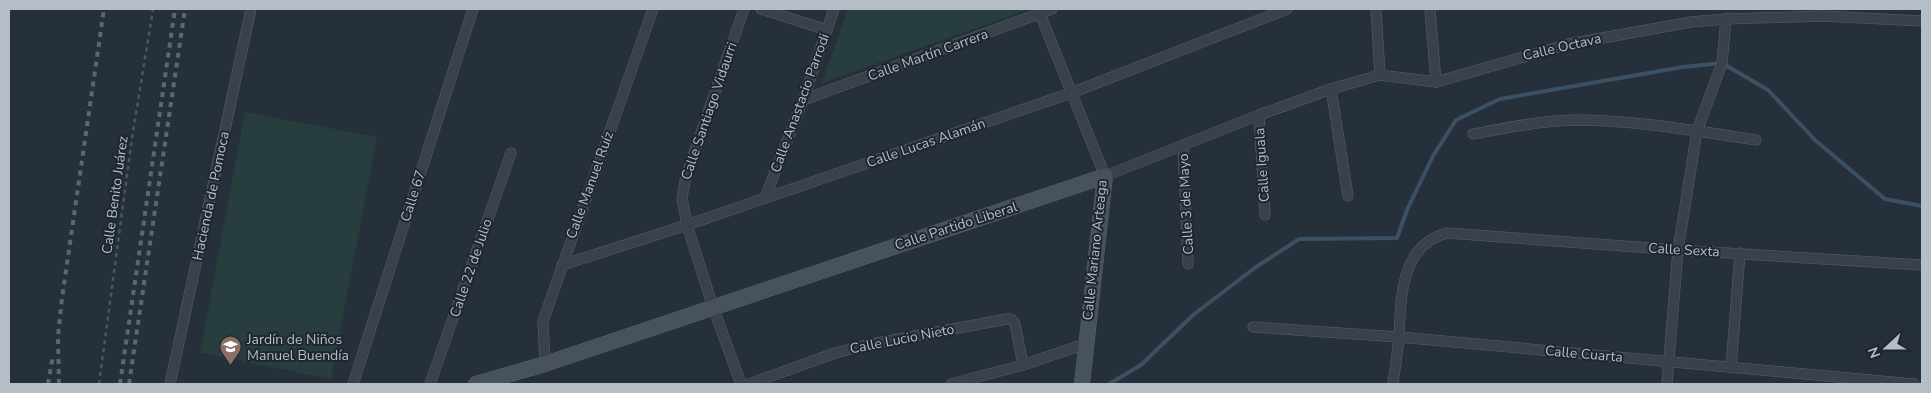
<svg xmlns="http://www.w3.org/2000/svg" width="1931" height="393" viewBox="0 0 1931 393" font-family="'Nunito Sans',sans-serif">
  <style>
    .green { fill: #283d3d }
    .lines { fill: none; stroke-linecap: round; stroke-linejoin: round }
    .stream { stroke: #3c5063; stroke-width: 4 }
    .street-casing { stroke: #576069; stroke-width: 11 }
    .secondary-casing { stroke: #576069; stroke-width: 16 }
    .path { stroke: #475a5b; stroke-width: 2.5; stroke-dasharray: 4 4; stroke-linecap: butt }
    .street { stroke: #39424b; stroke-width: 10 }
    .secondary { stroke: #47525e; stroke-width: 15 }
    .rail { stroke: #5b6772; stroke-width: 4; stroke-dasharray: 5 5; stroke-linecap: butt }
    .labels { text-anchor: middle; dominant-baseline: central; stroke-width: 4; stroke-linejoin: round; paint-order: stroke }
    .street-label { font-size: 14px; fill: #b5bdc7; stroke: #1e2730 }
    .poi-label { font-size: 14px; fill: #b5bdc7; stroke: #1e2730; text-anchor: start }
  </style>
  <rect width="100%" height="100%" fill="#25303b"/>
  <!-- green -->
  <g class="green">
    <path d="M848 9H1024V11L822 83Z"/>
    <path d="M245 112 377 137 331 379 200 353Z"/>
  </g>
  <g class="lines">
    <!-- stream -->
    <path class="stream" d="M1109 384 1141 365 1193 315 1256 267 1299 239 1397 238 1407 210 1433 156 1456 120 1500 99 1683 67 1722 63 1768 90 1815 140 1885 199 1922 206"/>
    <defs>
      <g id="street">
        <path d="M761 9 827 30"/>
        <path d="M1038 9 1105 176 1259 115 1331 89 1380 75 1436 82 1569 44 1691 22 1726 19 1823 16 1922 21"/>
        <path d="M1376 9 1380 75"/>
        <path d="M1430 9 1436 82"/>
        <path d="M1331 89 1348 196"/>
        <path d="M803 100 1052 9"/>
        <path d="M1259 115 1265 215"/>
        <path d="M1473 134C1506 128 1540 121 1574 120 1635 120 1696 131 1756 140"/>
        <path d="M1183 145 1188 264"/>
        <path d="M765 198 803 100 834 9"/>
        <path d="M562 265 687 225 1071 93 1287 9"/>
        <path d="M1253 327 1399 337 1914 384"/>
        <path d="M545 364 543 321 653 9"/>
        <path d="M1731 368 1740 253"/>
        <path d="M170 384 251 9"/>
        <path d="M353 384 473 9"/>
        <path d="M430 384 511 153"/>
        <path d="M741 384 713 307 687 225 682 198 686 176 744 9"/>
        <path d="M749 384 835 353 866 345 1007 319H1011L1015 324 1023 365"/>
        <path d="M951 384 1023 365 1085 344"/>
        <path d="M1393 384C1395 368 1398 351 1399 335 1401 296 1401 245 1447 233L1678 250 1922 265"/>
        <path d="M1667 384 1678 250 1697 131 1722 63 1726 19"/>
      </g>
      <path id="secondary" d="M476 384 545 364 1105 176 1082 384"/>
    </defs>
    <!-- street casing -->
    <use href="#street" class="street-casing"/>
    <!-- secondary casing -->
    <use href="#secondary" class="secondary-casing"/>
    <!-- path -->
    <path class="path" d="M99 384 132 138 153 9"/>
    <!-- street -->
    <use href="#street" class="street"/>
    <!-- secondary -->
    <use href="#secondary" class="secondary"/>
    <!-- rail -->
    <g class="rail">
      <path d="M48 384 53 355"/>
      <path d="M59 384 58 336 62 298 104 9"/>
      <path d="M120 384 175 9"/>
      <path d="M129 384 185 9"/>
    </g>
  </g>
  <!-- icons -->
  <defs>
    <symbol id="school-pin" viewBox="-11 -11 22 30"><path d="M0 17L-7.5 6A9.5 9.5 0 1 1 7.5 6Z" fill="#8d6e63" stroke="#1e2730"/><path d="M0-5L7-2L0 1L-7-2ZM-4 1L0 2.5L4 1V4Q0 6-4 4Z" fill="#fff"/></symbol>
  </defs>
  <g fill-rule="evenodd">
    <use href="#school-pin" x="218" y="334" width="25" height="34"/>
  </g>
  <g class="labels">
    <!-- street labels -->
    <g class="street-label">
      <text transform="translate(1562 47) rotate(-13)">Calle Octava</text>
      <text transform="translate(928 55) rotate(-20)">Calle Martín Carrera</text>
      <text transform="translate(800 103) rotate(-70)">Calle Anastacio Parrodi</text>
      <text transform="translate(709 111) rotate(-71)">Calle Santiago Vidaurri</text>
      <text transform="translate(926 143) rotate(-19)">Calle Lucas Alamán</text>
      <text transform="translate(1262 165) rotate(-94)">Calle Iguala</text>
      <text transform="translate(590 185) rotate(-70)">Calle Manuel Ruíz</text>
      <text transform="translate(115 195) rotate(-82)">Calle Benito Juárez</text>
      <text transform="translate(211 196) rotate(-78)">Hacienda de Pomoca</text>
      <text transform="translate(413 196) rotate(-72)">Calle 67</text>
      <text transform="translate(1186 204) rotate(-93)">Calle 3 de Mayo</text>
      <text transform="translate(956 226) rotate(-18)">Calle Partido Liberal</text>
      <text transform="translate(1095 250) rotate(-84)">Calle Mariano Arteaga</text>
      <text transform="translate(1684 250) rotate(3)">Calle Sexta</text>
      <text transform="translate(471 268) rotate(-71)">Calle 22 de Julio</text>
      <text transform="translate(902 339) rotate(-11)">Calle Lucio Nieto</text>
      <text transform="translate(1584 354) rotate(5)">Calle Cuarta</text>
    </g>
    <!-- poi labels -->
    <g class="poi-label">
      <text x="247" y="339">Jardín de Niños<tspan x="247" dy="16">Manuel Buendía</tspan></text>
    </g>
  </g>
  <!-- border -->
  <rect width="1931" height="393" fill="none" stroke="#b5bdc7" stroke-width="20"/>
  <!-- north arrow -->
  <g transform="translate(1886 348) rotate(249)" stroke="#1e2730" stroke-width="4" paint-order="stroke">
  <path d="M0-4L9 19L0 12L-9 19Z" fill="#b5bdc7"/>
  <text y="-8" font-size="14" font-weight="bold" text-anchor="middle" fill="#b5bdc7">N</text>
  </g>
</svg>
